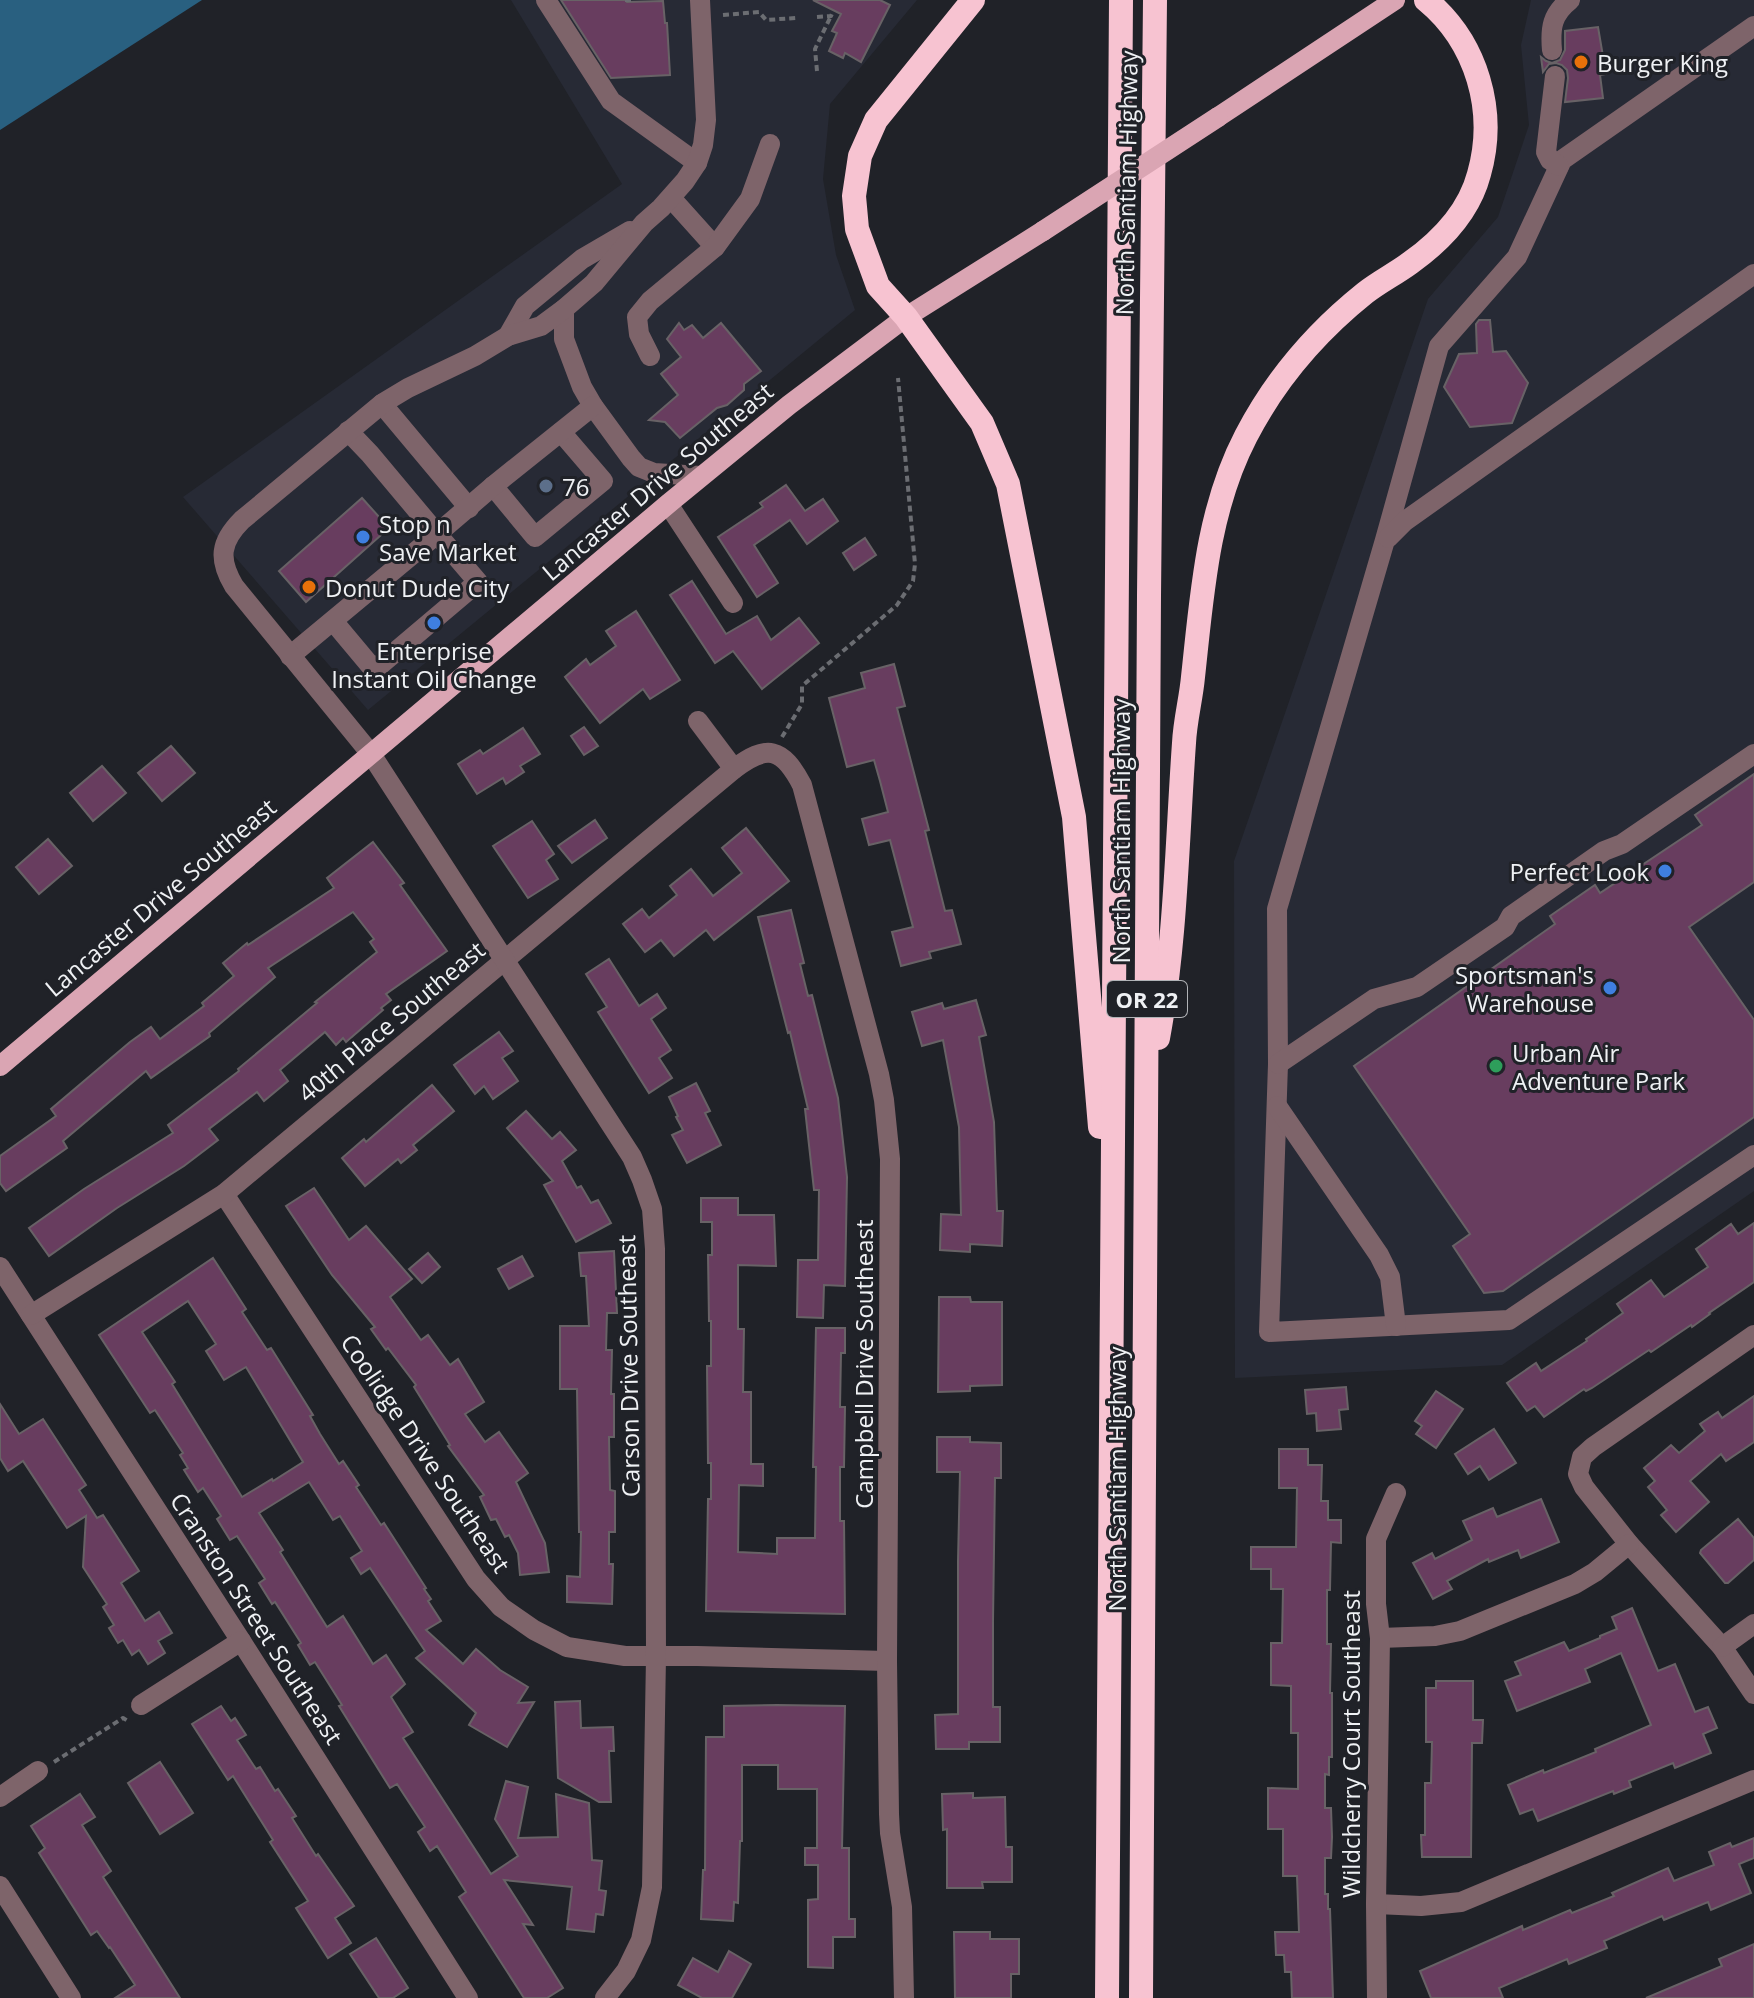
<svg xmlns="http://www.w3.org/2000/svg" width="1754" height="1998" viewBox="0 0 1754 1998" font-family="'Open Sans',sans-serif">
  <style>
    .built { fill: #272a35 }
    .water { fill: #296080 }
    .building { fill: #683d5f; stroke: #686266; stroke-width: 2; fill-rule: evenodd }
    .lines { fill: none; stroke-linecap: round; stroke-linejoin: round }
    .path { stroke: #6b6d72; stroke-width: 4; stroke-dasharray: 6 4; stroke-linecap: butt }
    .minor { stroke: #7e646a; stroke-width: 20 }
    .major { stroke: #daa5b3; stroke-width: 20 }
    .highway { stroke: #f7c3d1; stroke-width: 24 }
    .major-bridge { stroke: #daa5b3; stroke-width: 20 }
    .food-dot { fill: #e8710a; stroke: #202228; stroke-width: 3 }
    .service-dot { fill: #5c6f8a; stroke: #202228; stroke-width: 3 }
    .shop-dot { fill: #3f7fe0; stroke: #202228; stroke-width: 3 }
    .leisure-dot { fill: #2e9e5b; stroke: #202228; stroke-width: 3 }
    .labels { text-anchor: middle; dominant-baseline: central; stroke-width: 6; stroke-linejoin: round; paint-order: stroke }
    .shield { fill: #202228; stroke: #b1b3b7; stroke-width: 2 }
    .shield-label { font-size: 22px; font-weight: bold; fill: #eff1f4 }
    .poi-label { font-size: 24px; fill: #eff1f4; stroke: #202228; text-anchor: start }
    .street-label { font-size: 24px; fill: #eff1f4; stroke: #202228 }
  </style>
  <rect width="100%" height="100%" fill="#202228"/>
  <!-- built -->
  <g class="built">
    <path d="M511 0H917L830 104 823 179 836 255 855 310 368 710 183 497 622 184Z"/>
    <path d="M1531 0H1754V1191L1502 1365 1235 1378 1234 861 1428 299 1498 217 1529 125 1521 45Z"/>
  </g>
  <!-- water -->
  <path class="water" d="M0 0H202L0 130Z"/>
  <!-- building -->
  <g class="building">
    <path d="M561 0H625L627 2 663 1 665 23H667L670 75 611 78Z"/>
    <path d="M813 0H880L890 5 861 62 845 53 843 58 829 51 837 33 832 31 841 14Z"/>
    <path d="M1598 27 1606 74 1600 75 1603 98 1565 102 1568 78 1567 70 1562 65 1556 63 1549 64 1543 72 1541 57 1546 61 1552 63 1560 60 1565 50V31Z"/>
    <path d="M1479 320H1490L1493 352 1506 351 1528 383 1512 423 1470 427 1444 387 1459 354 1477 353 1476 324Z"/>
    <path d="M679 323 684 330 692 325 703 338 721 323 761 371 744 384V390L727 405 717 408 680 438 665 422 649 420 678 395 661 374 681 357 667 339Z"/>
    <path d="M786 485 805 511 823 499 838 521 807 544 790 520 754 545 778 583 757 597 718 537 763 507 760 503Z"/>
    <path d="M362 498 389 528 306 602 279 571Z"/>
    <path d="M865 538 876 555 854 570 843 553Z"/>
    <path d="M692 581 726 634 757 616 771 640 799 618 819 643 762 689 733 651 715 663 670 595Z"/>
    <path d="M636 611 680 680 650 699 643 689 600 723 565 677 586 659 590 665 616 646 606 631Z"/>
    <path d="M894 664 905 706 897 708 929 830 925 831 945 911 952 910 961 944 929 952 931 958 901 966 892 932 913 927 890 840 869 845 862 819 888 812 880 781 874 760 847 767 829 698 865 688 861 673Z"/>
    <path d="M584 727 598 746 584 755 571 736Z"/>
    <path d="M523 728 540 754 520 766 524 772 506 784 503 778 477 794 458 764 480 750 483 754Z"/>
    <path d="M171 746 195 773 162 801 138 773Z"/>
    <path d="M102 766 126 793 93 821 70 793Z"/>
    <path d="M1754 774V882L1689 927 1754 1020V1117L1503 1291 1484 1293 1453 1246 1470 1234 1354 1066 1555 924 1550 916 1595 885 1600 893 1702 825 1695 815Z"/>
    <path d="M595 820 607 838 572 863 558 846Z"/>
    <path d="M532 821 554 854 546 860 558 879 528 898 493 846Z"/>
    <path d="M746 828 789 881 714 940 706 930 674 956 661 940 645 952 623 924 642 909 649 918 677 895 670 886 691 869 713 896 742 873 722 848Z"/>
    <path d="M48 839 72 866 39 894 16 867Z"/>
    <path d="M373 842 404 883 400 885 447 951 386 994 391 1000 381 1008 383 1010 346 1042 343 1038 336 1045 325 1032 280 1070 288 1081 264 1101 257 1092 209 1129 218 1140 184 1166 117 1208 49 1256 29 1228 84 1189 173 1133 168 1125 239 1071 238 1069 317 1003 315 1002 377 952 370 942 374 939 353 912 268 968 275 977 209 1033 210 1036 151 1078 146 1071 63 1141 67 1148 6 1191 0 1183V1156L56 1116 51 1109 130 1042 151 1027 160 1039 204 1006 202 1003 234 976 223 963 247 943 248 945 334 888 327 878Z"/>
    <path d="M791 910 804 963 800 964 808 996 812 995 838 1098 847 1177 845 1286 824 1285 823 1318 797 1317 798 1260H818L819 1190H814L805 1109H808L790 1032 788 1033 758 917Z"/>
    <path d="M609 959 639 1006 657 994 666 1008 651 1019 671 1050 659 1058 672 1078 649 1093 598 1012 607 1007 586 974Z"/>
    <path d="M976 1000 986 1035 979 1037 994 1122 997 1211H1003L1002 1246 970 1244V1252L940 1250 941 1214 961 1215 959 1127 943 1040 922 1046 912 1012 942 1003 944 1009Z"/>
    <path d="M499 1032 513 1051 502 1058 518 1081 493 1099 484 1086 475 1094 454 1065Z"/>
    <path d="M696 1083 710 1111 705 1113 721 1145 687 1163 672 1135 683 1130 676 1117 678 1116 669 1097Z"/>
    <path d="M432 1085 454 1111 413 1145 417 1150 401 1163 398 1159 365 1186 342 1158 364 1139 366 1142Z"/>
    <path d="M526 1111 552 1139 560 1132 576 1150 562 1161 577 1188 581 1186 591 1203 598 1200 611 1223 576 1242 544 1185 553 1181 507 1128Z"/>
    <path d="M314 1188 349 1240 366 1226 412 1279 390 1297 421 1340 428 1335 450 1365 458 1359 484 1402 465 1414 485 1442 499 1432 528 1473 516 1482 545 1543 549 1572 520 1575 518 1553 509 1535 505 1537 496 1519 491 1520 480 1497 484 1495 448 1446 450 1445 414 1387 416 1385 388 1348 386 1350 371 1329 375 1327 332 1275 286 1206Z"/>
    <path d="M701 1198H738V1215H774L776 1266 738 1265V1329H744L743 1392H751V1464H763V1486L739 1485 738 1552 777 1554V1538H815L816 1467H813L816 1328H845V1353H841L840 1407H845L844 1467H840V1521H844L845 1614 706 1611 708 1499H711V1463H708L707 1366H711V1321H709L708 1255H712V1222H701Z"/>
    <path d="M1754 1223V1282L1709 1313 1710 1314 1692 1327 1691 1325 1651 1352 1649 1350 1592 1388 1586 1391 1584 1389 1544 1417 1535 1406 1527 1411 1507 1383 1536 1363 1541 1371 1587 1341 1586 1339 1623 1313 1617 1304 1651 1280 1664 1297 1708 1267 1696 1249 1731 1224 1738 1234Z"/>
    <path d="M614 1251 617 1313H607L606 1350H612L611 1394H614V1437H609L610 1490 615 1491V1532H609V1564H613L612 1604 567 1602V1576L580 1577 581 1532H579L577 1389H560V1326H589L586 1276H581L579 1253Z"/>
    <path d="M428 1253 440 1267 422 1283 409 1269Z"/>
    <path d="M522 1256 533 1276 509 1289 498 1269Z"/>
    <path d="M213 1258 246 1309 242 1312 267 1350 271 1348 313 1415 310 1416 320 1434 339 1464 343 1461 359 1485 356 1487 381 1525 384 1523 426 1588 424 1589 431 1599 428 1601 441 1621 426 1630 463 1664 476 1649 500 1670 528 1687 518 1703 534 1702 507 1747 469 1725 476 1713 416 1658 425 1651 370 1568 361 1574 351 1558 362 1551 340 1516 333 1520 309 1482 259 1513 283 1550 280 1552 327 1627 343 1616 373 1664 386 1655 405 1684 391 1697 413 1732 403 1738 491 1874 518 1856 495 1819 506 1781 528 1787 518 1838 558 1837 556 1794 589 1803 592 1860 602 1861 599 1890 606 1891 603 1915 596 1914 594 1932 567 1929 572 1887 504 1880 533 1925 523 1924 563 1988 547 1998H524L459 1897 466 1892 437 1846 430 1851 418 1832 425 1827 397 1784 390 1788 339 1706 342 1705 315 1662 310 1665 298 1645 301 1643 275 1602 272 1604 259 1583 265 1579 237 1536 230 1540 217 1519 221 1516 203 1488 198 1492 184 1470 188 1468 180 1455 183 1453 155 1410 150 1413 99 1335ZM188 1301 216 1344 206 1351 224 1380 246 1367 303 1462 273 1481 272 1479 242 1497 172 1384 175 1382 142 1332Z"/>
    <path d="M939 1297H970L971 1302H1002V1385L970 1386V1391L938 1392Z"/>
    <path d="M1346 1387 1348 1409 1339 1410 1341 1429 1317 1431 1316 1413 1307 1414 1305 1390Z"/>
    <path d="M1436 1391 1463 1409 1436 1448 1416 1434 1422 1426 1415 1421Z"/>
    <path d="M1754 1396V1442L1726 1461 1721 1454 1690 1481 1709 1502 1676 1532 1661 1515 1667 1510 1648 1487 1655 1481 1644 1468 1671 1445 1679 1453 1705 1431 1700 1424 1718 1412 1722 1418Z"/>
    <path d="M0 1404 19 1434 43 1419 86 1485 79 1490 97 1518 103 1515 139 1571 121 1583 145 1621 159 1612 172 1633 158 1641 165 1653 148 1664 139 1650 132 1655 123 1640 118 1643 109 1628 114 1625 103 1607 107 1604 83 1567 86 1516 67 1528 23 1461 8 1471 0 1458Z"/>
    <path d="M1494 1429 1516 1463 1489 1480 1480 1466 1468 1474 1455 1454Z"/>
    <path d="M937 1437H970V1442L1001 1443V1478H995L993 1622V1707H1000V1742H969V1749H936L935 1715 958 1714V1561L960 1472H937Z"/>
    <path d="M1279 1449H1308V1465H1322L1321 1501H1328V1520H1341V1543L1331 1542 1330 1590H1327V1644H1331L1330 1693H1332V1757H1329V1775L1325 1774V1808H1331L1332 1837 1331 1858H1325V1894H1328V1909H1330L1333 1998H1292L1291 1972H1285L1284 1955H1276L1275 1932H1299L1297 1876H1283V1829H1268V1788L1298 1789V1733H1291V1686L1271 1685V1643H1282L1283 1589H1271V1569H1251V1547H1296L1297 1488H1279Z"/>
    <path d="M1541 1499 1559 1542 1521 1558 1518 1550 1489 1562 1488 1559 1447 1581 1452 1589 1433 1599 1413 1563 1432 1553 1435 1559 1472 1540 1463 1521 1493 1508 1497 1517Z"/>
    <path d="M1738 1519 1754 1538V1560L1728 1583H1725L1700 1553 1701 1550Z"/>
    <path d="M1632 1608 1658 1671 1675 1664 1695 1712 1708 1707 1717 1728 1703 1734 1711 1753 1675 1768 1673 1763 1629 1781 1631 1787 1614 1794 1613 1791 1538 1821 1533 1809 1520 1814 1508 1785 1543 1770 1544 1773 1596 1752 1595 1749 1651 1725 1621 1653 1585 1669 1590 1682 1517 1711 1505 1681 1521 1675 1515 1662 1564 1642 1569 1651 1600 1638V1636L1617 1629 1612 1617Z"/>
    <path d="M1436 1681H1473V1720H1483L1482 1743H1472L1471 1857H1422L1421 1835H1425V1783H1431L1432 1742H1426V1688H1436Z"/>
    <path d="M580 1701 581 1728 613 1727 614 1751H609L611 1802H599L558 1778 555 1702Z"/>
    <path d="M777 1705 845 1706 842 1848H849V1919H855V1937H833V1968L808 1967V1900L818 1899V1865H805V1848H817V1789H778V1765H742V1841H740L738 1903 734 1902 733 1921 701 1919 703 1870H705L706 1737H724V1706Z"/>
    <path d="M221 1706 231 1721 235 1718 246 1735 237 1740 256 1769 260 1767 275 1791 278 1789 296 1816 292 1818 316 1856 318 1854 354 1906 335 1918 351 1943 328 1958 296 1908 308 1901 270 1842 273 1840 233 1776 228 1780 192 1724Z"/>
    <path d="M160 1762 193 1813 160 1834 128 1783Z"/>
    <path d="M973 1793V1798L1005 1797 1006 1847H1012V1882H982L983 1888H947V1829L943 1830 942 1794Z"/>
    <path d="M80 1794 95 1817 82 1825 111 1871 103 1877 180 1998H115L135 1985 110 1947 109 1948 97 1931 91 1935 39 1853 45 1848 31 1826Z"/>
    <path d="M1754 1838V1858L1739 1864 1751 1893 1711 1910 1708 1902 1664 1920 1662 1916 1604 1941 1607 1948 1569 1964 1567 1959 1499 1988 1503 1998H1431L1420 1971 1522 1926 1523 1930 1570 1910 1572 1913 1614 1896 1612 1893 1668 1868 1674 1881 1714 1865 1709 1852 1730 1843 1732 1847Z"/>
    <path d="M954 1932H990V1939H1019V1974H1011V1998H955Z"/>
    <path d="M376 1938 408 1988 393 1998H379L350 1954Z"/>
    <path d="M1754 1944V1998H1646L1722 1966 1719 1959Z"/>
    <path d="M729 1951 751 1964 732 1998H702L678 1985 693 1958 718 1972Z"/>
  </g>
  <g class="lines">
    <!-- path -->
    <g class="path">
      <path d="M625 0H633"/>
      <path d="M723 15 759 12 766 20 796 18"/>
      <path d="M817 17 831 16 833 11"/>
      <path d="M817 71 815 49 831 16"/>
      <path d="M782 737 802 704V686L897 605 913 581 915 564 898 378"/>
      <path d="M54 1762 123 1718 128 1721"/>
    </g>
    <!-- minor -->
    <g class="minor">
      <path d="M546 0 611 101 697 163"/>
      <path d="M1754 26 1562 160 1517 257 1439 346 1385 540 1277 909 1278 1064 1269 1332 1509 1320 1754 1155"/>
      <path d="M1552 50C1550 28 1552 14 1570 0"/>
      <path d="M1555 76 1546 152 1550 160 1559 166"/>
      <path d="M671 198 715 247"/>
      <path d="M564 309V339L582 387 593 406 631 458 639 467 654 473 701 476"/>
      <path d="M508 336 525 306 582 259 630 231"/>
      <path d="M650 356 639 334 637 317 650 301 715 247 750 199 770 144"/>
      <path d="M382 404 469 508"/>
      <path d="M493 486 535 537 603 481 561 432"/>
      <path d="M668 504 733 603"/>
      <path d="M1388 538 1405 521 1754 274"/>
      <path d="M333 621 374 670 478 582 437 534 493 486 593 406"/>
      <path d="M290 656 437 534 370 454 348 431"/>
      <path d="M698 721 734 769"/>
      <path d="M1278 1064 1374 999 1417 987 1505 927 1511 916 1604 851 1622 844 1754 754"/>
      <path d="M1277 1106 1379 1255 1390 1277 1396 1326"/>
      <path d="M224 1194 476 1579 501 1607 534 1630 567 1647 625 1656H697L887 1661"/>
      <path d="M0 1267 241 1641 468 1998"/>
      <path d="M31 1315 224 1194 734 769C767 744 782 747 802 785L879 1074 884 1100 890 1159 887 1661 889 1814 890 1833 902 1907 904 1998"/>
      <path d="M1754 1335 1593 1447 1582 1457 1578 1474 1584 1487 1629 1544 1722 1647 1754 1694"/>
      <path d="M1380 1638 1435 1636 1460 1631 1575 1584 1595 1572 1629 1544"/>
      <path d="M1722 1647 1754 1624"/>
      <path d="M141 1705 241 1641"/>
      <path d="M0 1797 38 1771"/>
      <path d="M0 1886 71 1998"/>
      <path d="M1376 1904 1421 1906 1461 1902 1754 1780"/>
      <path d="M605 1998 626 1971 641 1940 652 1887 656 1657 655 1249 652 1209 642 1180 632 1157 371 754 234 586C218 559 220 542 242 520L383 403 408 388 475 356 508 336 541 326 564 309 594 283 644 223 661 208 685 181 697 163 703 145 706 120 700 0"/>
      <path d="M1377 1998 1376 1904 1380 1638 1376 1604V1539L1396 1493"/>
    </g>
    <!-- major -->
    <g class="major">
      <path d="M1218 117 1395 0"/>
      <path d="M0 1066 668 504 789 405 906 317 1043 231"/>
    </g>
    <!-- highway -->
    <g class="highway">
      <path d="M973 0 876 120 860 156 854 196 857 229 878 286 906 317 982 423 1008 484 1074 817 1100 1127"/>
      <path d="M1158 1038C1176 941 1177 841 1184 743 1185 721 1191 699 1193 677 1202 595 1207 511 1246 436 1275 380 1315 333 1365 293 1379 282 1395 274 1410 263 1441 241 1469 212 1479 174 1497 111 1477 42 1426 0"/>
      <path d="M1107 1998 1121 0"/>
      <path d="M1141 1998 1149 596 1155 0"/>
    </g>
    <!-- major-bridge -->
    <path class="major-bridge" d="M1043 231 1218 117"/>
  </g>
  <!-- markers -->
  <g class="food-dot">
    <circle cx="1581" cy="62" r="8"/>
    <circle cx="309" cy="587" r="8"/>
  </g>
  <circle class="service-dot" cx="546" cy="486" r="8"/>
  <g class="shop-dot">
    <circle cx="363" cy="537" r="8"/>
    <circle cx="434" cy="623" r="8"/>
    <circle cx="1665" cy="871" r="8"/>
    <circle cx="1610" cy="988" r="8"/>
  </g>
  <circle class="leisure-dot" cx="1496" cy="1066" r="8"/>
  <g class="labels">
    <!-- shield labels -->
    <rect class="shield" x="1107" y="981" width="80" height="36" rx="6"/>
    <g class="shield-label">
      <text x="1147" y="999">OR 22</text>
    </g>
    <!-- poi labels -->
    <g class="poi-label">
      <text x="1597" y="62">Burger King</text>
      <text x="562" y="486">76</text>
      <text x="379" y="523">Stop n<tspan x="379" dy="28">Save Market</tspan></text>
      <text x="325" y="587">Donut Dude City</text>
      <text x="434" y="650" text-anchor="middle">Enterprise<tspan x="434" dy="28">Instant Oil Change</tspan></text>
      <text x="1649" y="871" text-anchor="end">Perfect Look</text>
      <text x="1594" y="974" text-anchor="end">Sportsman's<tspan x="1594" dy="28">Warehouse</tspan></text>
      <text x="1512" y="1052">Urban Air<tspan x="1512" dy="28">Adventure Park</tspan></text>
    </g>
    <!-- street labels -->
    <g class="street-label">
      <text transform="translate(1126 183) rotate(-89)">North Santiam Highway</text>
      <text transform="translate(657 481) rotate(-40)">Lancaster Drive Southeast</text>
      <text transform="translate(1120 831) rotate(-90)">North Santiam Highway</text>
      <text transform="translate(160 897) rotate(-40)">Lancaster Drive Southeast</text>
      <text transform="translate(391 1021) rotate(-40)">40th Place Southeast</text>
      <text transform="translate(863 1364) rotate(-90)">Campbell Drive Southeast</text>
      <text transform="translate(628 1366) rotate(-91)">Carson Drive Southeast</text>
      <text transform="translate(426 1453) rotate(56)">Coolidge Drive Southeast</text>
      <text transform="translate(1116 1479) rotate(-90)">North Santiam Highway</text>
      <text transform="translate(257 1618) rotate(57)">Cranston Street Southeast</text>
      <text transform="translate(1350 1744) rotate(-90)">Wildcherry Court Southeast</text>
    </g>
  </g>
</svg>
